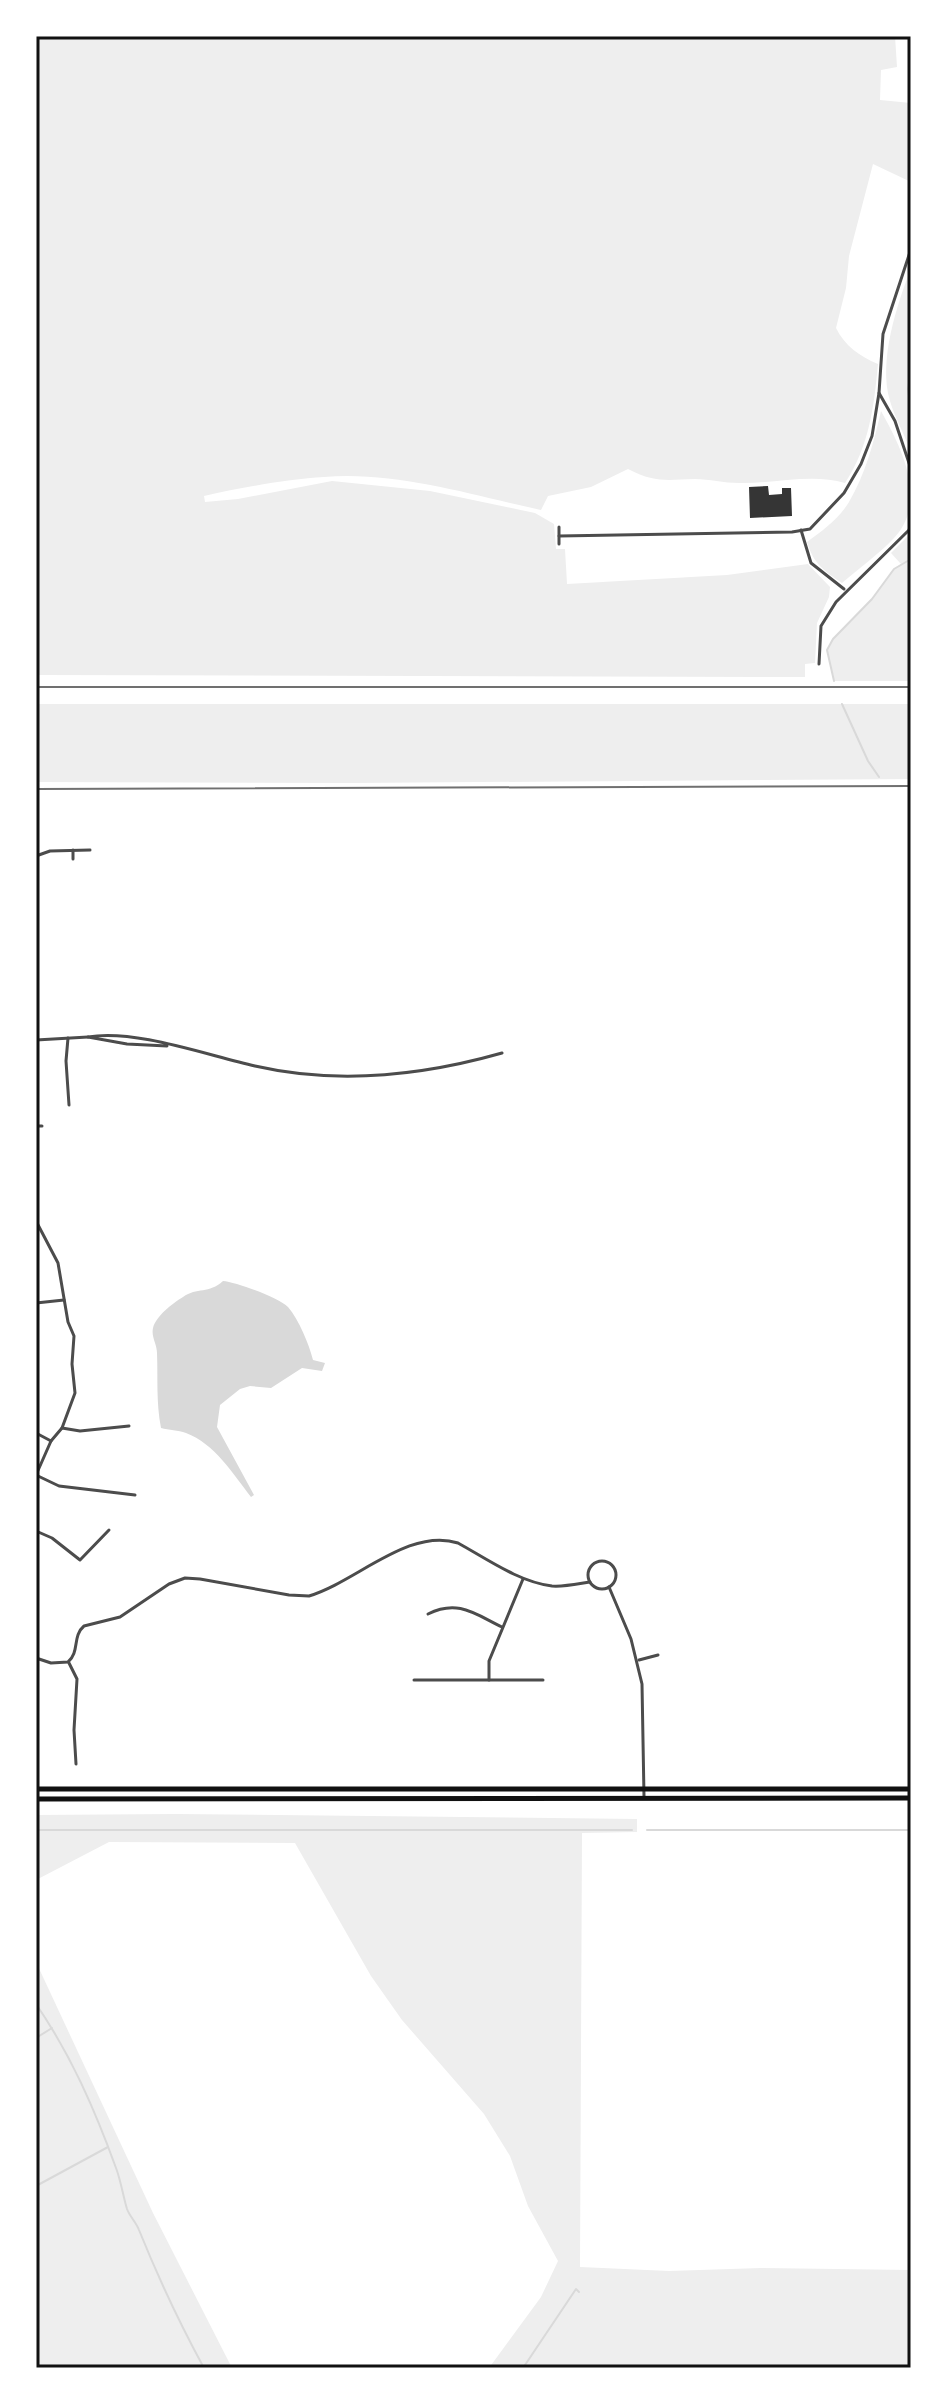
<svg xmlns="http://www.w3.org/2000/svg" width="947" height="2404" viewBox="0 0 947 2404" font-family="Helvetica,sans-serif">
  <style>
    .green { fill: #eee }
    .water { fill: #d9d9d9 }
    .lines { fill: none; stroke-linecap: round; stroke-linejoin: round }
    .stream { stroke: #d9d9d9; stroke-width: 2 }
    .building { fill: #353535 }
    .minor { stroke: #4c4c4c; stroke-width: 3 }
    .primary { stroke: #111; stroke-width: 5 }
    .rail { stroke: #707070; stroke-width: 2 }
    .neatline { fill: none; stroke: #111; stroke-width: 3 }
  </style>
  <rect width="100%" height="100%" fill="#fff"/>
  <!-- green -->
  <g class="green">
    <path d="M36 36H895L897 67 881 70 880 100 911 103V182L873 164 849 256 846 288 836 328C845 346 859 356 878 364 874 407 869 447 845 483 812 473 773 484 739 483 724 483 709 479 695 479 666 480 655 483 628 469L591 487 548 496 541 510C471 495 396 471 324 477 288 479 239 488 204 496L205 502 238 499 332 481 430 491 535 513 554 524 556 549H565L567 584 727 575 808 564 830 587 829 597 817 623 815 663 805 664V677L36 675Z"/>
    <path d="M911 268V453C905 435 895 418 890 401 878 361 897 305 911 268Z"/>
    <path d="M881 411C901 447 929 501 894 538 879 554 859 568 842 583 824 571 813 563 807 542 822 531 839 519 849 502 865 475 874 442 881 411Z"/>
    <path d="M911 533V681H834L827 650 833 639 872 599 894 569 901 564 891 553Z"/>
    <path d="M36 704H911V779L353 783 36 782Z"/>
    <path d="M176 1814 637 1819V1832L582 1833 580 2267 669 2271 761 2268 911 2270V2368H489L541 2297 558 2261 528 2206 510 2156 484 2114 402 2020 371 1976 295 1843 109 1842 36 1880V1815Z"/>
    <path d="M36 1962 153 2213 232 2368H36Z"/>
  </g>
  <!-- water -->
  <path class="water" d="M223 1281C236 1282 279 1298 288 1307 299 1320 309 1344 313 1360L325 1363 322 1371 302 1368 271 1388 250 1386 240 1389 220 1405 217 1427 254 1495 251 1497C234 1475 214 1443 186 1433 178 1430 169 1430 161 1428 156 1402 158 1378 157 1353 157 1344 151 1337 153 1328 156 1316 173 1303 183 1297 197 1287 209 1294 223 1281Z"/>
  <g class="lines">
    <!-- stream -->
    <g class="stream">
      <path d="M911 371 908 389 911 408"/>
      <path d="M834 681 827 650 833 639 872 599 894 569 911 559"/>
      <path d="M842 704 868 761 879 777"/>
      <path d="M36 1830H632"/>
      <path d="M647 1830H911"/>
      <path d="M36 2004C71 2055 95 2110 116 2168 121 2181 123 2196 127 2209 130 2217 136 2222 139 2230 158 2277 180 2324 204 2368"/>
      <path d="M36 2038 52 2028"/>
      <path d="M36 2186 108 2147"/>
      <path d="M523 2368 576 2289 579 2292"/>
    </g>
  </g>
  <!-- building -->
  <path class="building" d="M768 486 769 495 782 494V488H791L792 516 750 518 749 487Z"/>
  <g class="lines">
    <!-- minor -->
    <g class="minor">
      <path d="M911 249 883 334 879 393 895 421 911 469"/>
      <path d="M559 527V544"/>
      <path d="M801 530 811 563 844 589"/>
      <path d="M559 536 792 532 810 529 844 493 861 464 872 436 879 393"/>
      <path d="M819 664 821 626 836 602 909 530 911 524"/>
      <path d="M73 850V859"/>
      <path d="M36 856 50 851 90 850"/>
      <path d="M68 1038 66 1061 69 1105"/>
      <path d="M36 1040 88 1037"/>
      <path d="M167 1046 127 1044 88 1037C136 1029 206 1055 255 1066 338 1085 421 1076 502 1053"/>
      <path d="M36 1126H42"/>
      <path d="M36 1221 58 1263 68 1322 74 1336 72 1364 75 1393 62 1428 51 1441 36 1475"/>
      <path d="M36 1303 64 1300"/>
      <path d="M62 1428 80 1431 129 1426"/>
      <path d="M36 1433 51 1441"/>
      <path d="M38 1476 59 1486 135 1495"/>
      <path d="M36 1531 52 1538 80 1560 109 1530"/>
      <circle cx="602" cy="1575" r="14"/>
      <path d="M609 1587 631 1639 642 1684 644 1796"/>
      <path d="M428 1614C458 1599 475 1614 502 1627"/>
      <path d="M36 1658 51 1663 68 1662C80 1652 72 1636 84 1626L120 1617 169 1584 185 1578 200 1579 289 1595 309 1596C356 1582 409 1527 458 1543 487 1559 519 1582 552 1586 564 1587 577 1584 590 1582"/>
      <path d="M639 1660 658 1655"/>
      <path d="M69 1663 77 1679 74 1730 76 1764"/>
      <path d="M414 1680H543"/>
      <path d="M489 1680V1661L523 1579"/>
    </g>
    <!-- primary -->
    <g class="primary">
      <path d="M36 1789H911"/>
      <path d="M36 1799 911 1798"/>
    </g>
    <!-- rail -->
    <g class="rail">
      <path d="M36 687H911"/>
      <path d="M36 789 911 786"/>
    </g>
  </g>
  <!-- border -->
  <rect width="947" height="2404" fill="none" stroke="#ffffff" stroke-width="76"/>
  <rect x="38" y="38" width="871" height="2328" class="neatline"/>
</svg>
